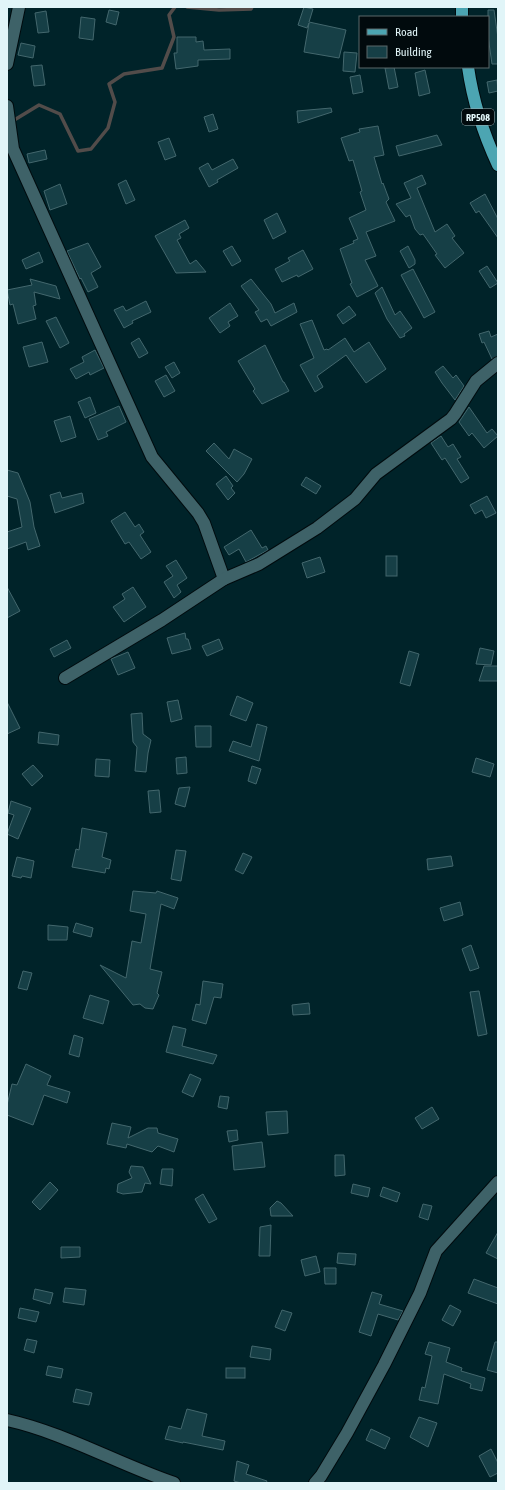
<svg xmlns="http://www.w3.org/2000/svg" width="505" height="1490" viewBox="0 0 505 1490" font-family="'Asap Condensed',sans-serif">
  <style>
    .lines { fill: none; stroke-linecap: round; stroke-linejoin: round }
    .stream { stroke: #524c4a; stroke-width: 3.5 }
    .building { fill: #163f46; stroke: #43676d }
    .minor-casing { stroke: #000b0e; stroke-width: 14 }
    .major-casing { stroke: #000b0e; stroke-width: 14 }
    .minor { stroke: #3e6268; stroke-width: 12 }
    .major { stroke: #4ca5b2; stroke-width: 12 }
    .labels { text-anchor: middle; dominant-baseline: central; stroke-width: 3; stroke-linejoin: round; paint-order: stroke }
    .shield { fill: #010a0d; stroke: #9eaeb2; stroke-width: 1 }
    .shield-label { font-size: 10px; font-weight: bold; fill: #e1f5f8 }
  </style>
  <rect width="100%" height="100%" fill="#002329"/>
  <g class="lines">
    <!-- stream -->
    <g class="stream">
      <path d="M187 7 219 10 251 9 252 7"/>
      <path d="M11 122 39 105 60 114 78 151 91 149 108 128 115 102 109 84 124 74 162 68 174 37 169 15 175 7"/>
    </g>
  </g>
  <!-- building -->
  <g class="building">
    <path d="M304 7 313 9 309 22 346 30 339 58 304 52 309 23 307 28 298 25Z"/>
    <path d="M109 10 119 12 116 25 106 22Z"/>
    <path d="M488 10H494L498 38V64H492L488 36Z"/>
    <path d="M46 11 49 32 38 33 35 13Z"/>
    <path d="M81 17 95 19 93 40 79 38Z"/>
    <path d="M177 37H196V42L203 41 204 50 230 49V59L198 60V66L176 69 174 53H177Z"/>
    <path d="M21 43 35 46 33 58 18 55Z"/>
    <path d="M344 52 357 53 355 72 343 71Z"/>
    <path d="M42 65 45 85 34 86 31 66Z"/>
    <path d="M394 67 398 87 389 89 385 68Z"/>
    <path d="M425 70 430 93 419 96 415 73Z"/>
    <path d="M360 75 363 92 353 94 350 77Z"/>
    <path d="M497 80 498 91 489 93 487 82Z"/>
    <path d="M331 108 332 112 298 123 297 111Z"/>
    <path d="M213 114 218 129 209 132 204 117Z"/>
    <path d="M378 126 384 155 374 157 382 184 383 183 389 199 386 202 395 221 366 232 376 256 365 260 378 286 357 297 350 284 352 283 340 249 354 243 353 241 358 239 349 218 366 210 360 192 362 191 353 160 349 161 341 138 360 132 359 129Z"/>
    <path d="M437 135 442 145 399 156 396 146Z"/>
    <path d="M169 138 176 156 165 160 158 142Z"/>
    <path d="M45 150 47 159 29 163 27 154Z"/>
    <path d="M233 159 238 168 217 180 218 182 209 187 199 168 208 163 212 170Z"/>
    <path d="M422 175 426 184 417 188 435 232 447 224 455 236 452 238 464 253 445 268 435 255 437 254 423 234 420 235 415 229 410 215 406 217 396 204 411 198 404 183Z"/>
    <path d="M126 180 135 200 126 204 118 184Z"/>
    <path d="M60 184 67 204 50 210 44 191Z"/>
    <path d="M485 194 498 219V238L479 211 476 213 470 203Z"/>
    <path d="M277 213 286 232 273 239 264 220Z"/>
    <path d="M185 220 189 228 179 234 181 238 177 240 190 264 196 260 206 272 176 273 155 236Z"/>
    <path d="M88 243 101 267 91 273 98 287 88 292 81 278 80 279 67 251Z"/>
    <path d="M232 246 241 261 232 266 223 251Z"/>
    <path d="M408 246 415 260V264L409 268 400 251Z"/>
    <path d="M303 250 313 269 298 277 297 275 282 282 275 269 290 261 288 258Z"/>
    <path d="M39 252 43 262 26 269 22 260Z"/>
    <path d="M487 266 498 283 490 288 479 271Z"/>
    <path d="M413 269 435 312 424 318 401 275Z"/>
    <path d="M30 279 56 286 60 299 34 292 36 305 33 306 36 319 18 324 13 304 10 305 7 290 32 285Z"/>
    <path d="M251 279 271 304 275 313 294 303 297 312 271 326 267 319 261 322 255 312 259 310 241 286Z"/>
    <path d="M382 287 395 315 400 311 412 328 404 334 405 336 400 338 387 319 375 293Z"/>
    <path d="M146 301 151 312 132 321 133 323 124 328 114 310 123 306 126 311Z"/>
    <path d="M230 303 238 316 228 322 230 326 220 333 209 318Z"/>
    <path d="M349 306 356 315 343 324 337 315Z"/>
    <path d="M56 317 69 343 60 348 46 321Z"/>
    <path d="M312 320 324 350 327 349 328 350 345 338 354 352 369 342 386 369 366 383 346 355 317 376 323 387 315 392 300 365 314 358 300 324Z"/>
    <path d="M489 331 491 337 498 334V356L492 359 484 342 482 343 479 334Z"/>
    <path d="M139 338 148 353 139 358 131 343Z"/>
    <path d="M42 342 48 362 29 367 23 347Z"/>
    <path d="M265 345 283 382H284L289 391 262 404 253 391 255 389 238 361Z"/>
    <path d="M95 350 104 368 90 375 89 372 76 379 70 369 84 362 82 357Z"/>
    <path d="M174 362 180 373 172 378 165 367Z"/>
    <path d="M443 366 453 378 456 375 464 386 455 400 442 383 435 372Z"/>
    <path d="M166 375 175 391 164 397 155 381Z"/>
    <path d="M90 397 96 413 85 418 78 402Z"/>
    <path d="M119 406 126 422 106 432 108 436 98 440 89 419Z"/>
    <path d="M469 407 487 433 492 429 498 436 484 448 472 433 469 436 459 422Z"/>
    <path d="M70 416 76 437 61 442 54 421Z"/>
    <path d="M441 436 448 447 453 444 461 457 457 459 469 478 461 483 445 458 442 460 431 443Z"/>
    <path d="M214 443 229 459 234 449 252 459 244 474 237 482 206 451Z"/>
    <path d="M7 470 18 473 30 502 34 527 40 546 28 550 26 542 7 549V532L22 527 17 499 7 496Z"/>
    <path d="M226 476 233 486 231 488 235 493 228 500 216 484Z"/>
    <path d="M306 477 321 486 316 494 301 485Z"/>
    <path d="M60 492 62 498 82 493 84 503 55 513 50 495Z"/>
    <path d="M487 496 496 513 486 518 482 510 475 514 470 505Z"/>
    <path d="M125 512 135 527 139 524 144 532 140 535 151 552 141 559 129 542 125 544 111 521Z"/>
    <path d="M251 530 262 548 266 546 268 550 246 562 239 549 229 555 224 547Z"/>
    <rect x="386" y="556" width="11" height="20"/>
    <path d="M320 557 325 572 307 578 302 563Z"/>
    <path d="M176 560 187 578 177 585 181 592 174 598 164 582 173 576 166 566Z"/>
    <path d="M7 587 20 611 7 618Z"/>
    <path d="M133 587 146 607 124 622 113 607 125 599 122 594Z"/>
    <path d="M185 633 186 639H188L191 649 172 654 167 638Z"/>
    <path d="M219 639 223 649 207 656 202 646Z"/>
    <path d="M67 640 71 648 54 657 50 649Z"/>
    <path d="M480 648 494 651 491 665 476 664Z"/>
    <path d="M409 651 419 654 410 686 400 683Z"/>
    <path d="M128 652 135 668 118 675 111 659Z"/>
    <path d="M484 666H498V681H479Z"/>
    <path d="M237 696 253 703 246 721 230 715Z"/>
    <path d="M178 700 182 719 171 722 167 702Z"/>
    <path d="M7 702 20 728 7 734Z"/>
    <path d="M142 713 143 734 151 740 148 753 146 772 135 771 137 747 133 742 131 714Z"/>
    <path d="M257 724 267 727 259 761 229 751 233 741 251 747Z"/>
    <path d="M195 726H211V747H196Z"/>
    <path d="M39 732 59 735 58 745 38 743Z"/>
    <path d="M186 757 187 773 177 774 176 758Z"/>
    <path d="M476 758 494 764 490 777 472 772Z"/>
    <path d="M96 759 110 760 109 777 95 776Z"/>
    <path d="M33 765 43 776 32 786 22 774Z"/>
    <path d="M252 766 261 769 256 784 248 781Z"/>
    <path d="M190 787 185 807 175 804 179 788Z"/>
    <path d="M159 790 161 812 150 813 148 791Z"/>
    <path d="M11 801 31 808 18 839 7 834 14 815 8 813Z"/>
    <path d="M82 828 107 833 102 857 111 860 109 869 106 868 105 873 72 867 76 849 79 850Z"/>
    <path d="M176 850 186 851 181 881 171 879Z"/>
    <path d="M243 853 252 857 243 874 235 870Z"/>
    <path d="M451 856 453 866 428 870 427 859Z"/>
    <path d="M17 857 34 861 31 878 22 876 21 878 12 876Z"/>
    <path d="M133 891 156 893 157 891 178 898 174 909 161 904 150 969 162 972 157 993 159 995 153 1009 145 1008 140 1004 133 1005 100 965 126 978 132 941 141 943 146 914 130 911Z"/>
    <path d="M460 902 463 915 444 921 440 908Z"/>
    <path d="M76 923 93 928 91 937 73 932Z"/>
    <path d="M48 925 68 927 67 940H48Z"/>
    <path d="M471 945 479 968 470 971 462 949Z"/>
    <path d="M23 971 32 973 27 990 18 988Z"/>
    <path d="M203 981 223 984 221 998 214 997 206 1024 192 1020 196 1004 200 1005Z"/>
    <path d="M479 991 487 1034 478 1036 470 992Z"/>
    <path d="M90 995 109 1001 103 1024 83 1018Z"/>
    <path d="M309 1003 310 1014 293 1015 292 1005Z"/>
    <path d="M173 1026 186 1029 182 1046 217 1055 213 1064 166 1052Z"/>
    <path d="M74 1035 83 1038 79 1057 69 1054Z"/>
    <path d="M26 1064 51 1076 47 1085 70 1092 67 1103 44 1095 33 1125 7 1115V1105L12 1084 17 1085Z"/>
    <path d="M190 1074 201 1079 193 1097 182 1092Z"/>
    <path d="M220 1096 229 1097 227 1109 218 1107Z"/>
    <path d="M432 1107 439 1119 422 1129 415 1118Z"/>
    <path d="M287 1111 288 1133 268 1135 266 1112Z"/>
    <path d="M112 1123 131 1127 128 1138 148 1128H157L158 1133 178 1139 174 1152 158 1146 152 1152 127 1144 126 1148 107 1144Z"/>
    <path d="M237 1130 238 1140 229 1142 227 1131Z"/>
    <path d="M262 1142 265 1167 234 1170 232 1146Z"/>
    <path d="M335 1155H344L345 1175 335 1176Z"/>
    <path d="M131 1166 143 1167 151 1184 145 1183 142 1192 123 1194 117 1192 118 1184 132 1178 129 1172Z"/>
    <path d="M162 1169H173L172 1186 160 1184Z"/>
    <path d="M50 1182 58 1190 40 1210 32 1202Z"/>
    <path d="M353 1184 370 1188 368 1197 351 1193Z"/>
    <path d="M383 1187 400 1193 397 1202 380 1196Z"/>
    <path d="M203 1194 217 1219 209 1223 195 1199Z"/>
    <path d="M277 1201 281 1203 293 1216H271L270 1208Z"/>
    <path d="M423 1204 432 1206 428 1220 419 1217Z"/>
    <path d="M271 1225 270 1256H259L260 1227Z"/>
    <path d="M498 1232V1259L486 1253Z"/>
    <path d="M61 1247H80V1257L61 1258Z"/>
    <path d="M338 1253 356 1254 355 1265 337 1263Z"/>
    <path d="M316 1256 320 1272 305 1276 301 1260Z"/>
    <path d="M324 1268H336V1284H325Z"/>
    <path d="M474 1279 498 1288V1304L468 1293Z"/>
    <path d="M65 1288 86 1290 84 1305 63 1302Z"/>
    <path d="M35 1289 53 1293 50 1304 33 1299Z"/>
    <path d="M372 1292 382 1295 379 1304 403 1311 398 1320 378 1314 371 1336 359 1332Z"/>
    <path d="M450 1305 461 1311 453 1326 442 1320Z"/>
    <path d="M20 1308 39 1312 36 1322 18 1318Z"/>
    <path d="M282 1310 292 1313 285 1331 275 1327Z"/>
    <path d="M27 1339 37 1341 34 1353 24 1350Z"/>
    <path d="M429 1342 450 1348 446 1362 462 1368 461 1371 485 1378 482 1391 470 1388 471 1384 444 1374 438 1404 419 1400 422 1387 425 1388 432 1356 425 1354Z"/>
    <path d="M495 1342H498V1373L487 1370Z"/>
    <path d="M252 1346 271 1349 270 1360 250 1357Z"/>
    <path d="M48 1366 63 1369 61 1378 46 1375Z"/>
    <rect x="226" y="1368" width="19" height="10"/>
    <path d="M76 1389 92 1393 89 1405 73 1402Z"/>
    <path d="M187 1409 207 1414 202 1436 225 1441 223 1450 183 1442V1443L165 1439 169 1426 181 1429Z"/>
    <path d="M419 1417 437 1423 428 1447 410 1437Z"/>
    <path d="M371 1429 390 1438 385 1449 366 1440Z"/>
    <path d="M491 1449 498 1463V1473L490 1477 479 1456Z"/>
    <path d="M237 1461 249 1465 246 1474 267 1481 266 1483H241L234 1481Z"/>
  </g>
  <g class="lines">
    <defs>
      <g id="minor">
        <path d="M7 64 19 7"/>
        <path d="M7 106 13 149 152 457 198 513 204 523 224 579"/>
        <path d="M65 678 162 620 224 579 259 564 317 528 355 499 376 474 451 419 455 414 476 381 498 363"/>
        <path d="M7 1420C65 1433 118 1464 174 1483"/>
        <path d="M315 1483 321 1476 347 1433 384 1365 420 1293 436 1251 498 1182"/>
      </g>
      <g id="major">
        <path d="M462 7V17"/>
        <path d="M468 67C473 102 483 133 498 165"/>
      </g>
    </defs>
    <!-- minor casing -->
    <use href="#minor" class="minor-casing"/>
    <!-- major casing -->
    <use href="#major" class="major-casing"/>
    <!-- minor -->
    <use href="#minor" class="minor"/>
    <!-- major -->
    <use href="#major" class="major"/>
  </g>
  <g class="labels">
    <!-- shield labels -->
    <rect class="shield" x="462" y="109" width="32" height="16" rx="3"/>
    <g class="shield-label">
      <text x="478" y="117">RP508</text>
    </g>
  </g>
  <!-- border -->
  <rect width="505" height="1490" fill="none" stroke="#e1f5f8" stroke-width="16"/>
  <!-- legend -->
  <rect x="359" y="16" width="130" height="52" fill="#010a0d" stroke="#5b686b"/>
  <rect x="367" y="29" width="20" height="6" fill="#4ca5b2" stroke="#5b686b"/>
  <text x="395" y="36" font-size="12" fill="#e1f5f8">Road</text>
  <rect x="367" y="46" width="20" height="12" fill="#163f46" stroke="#5b686b"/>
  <text x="395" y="56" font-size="12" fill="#e1f5f8">Building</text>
</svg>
